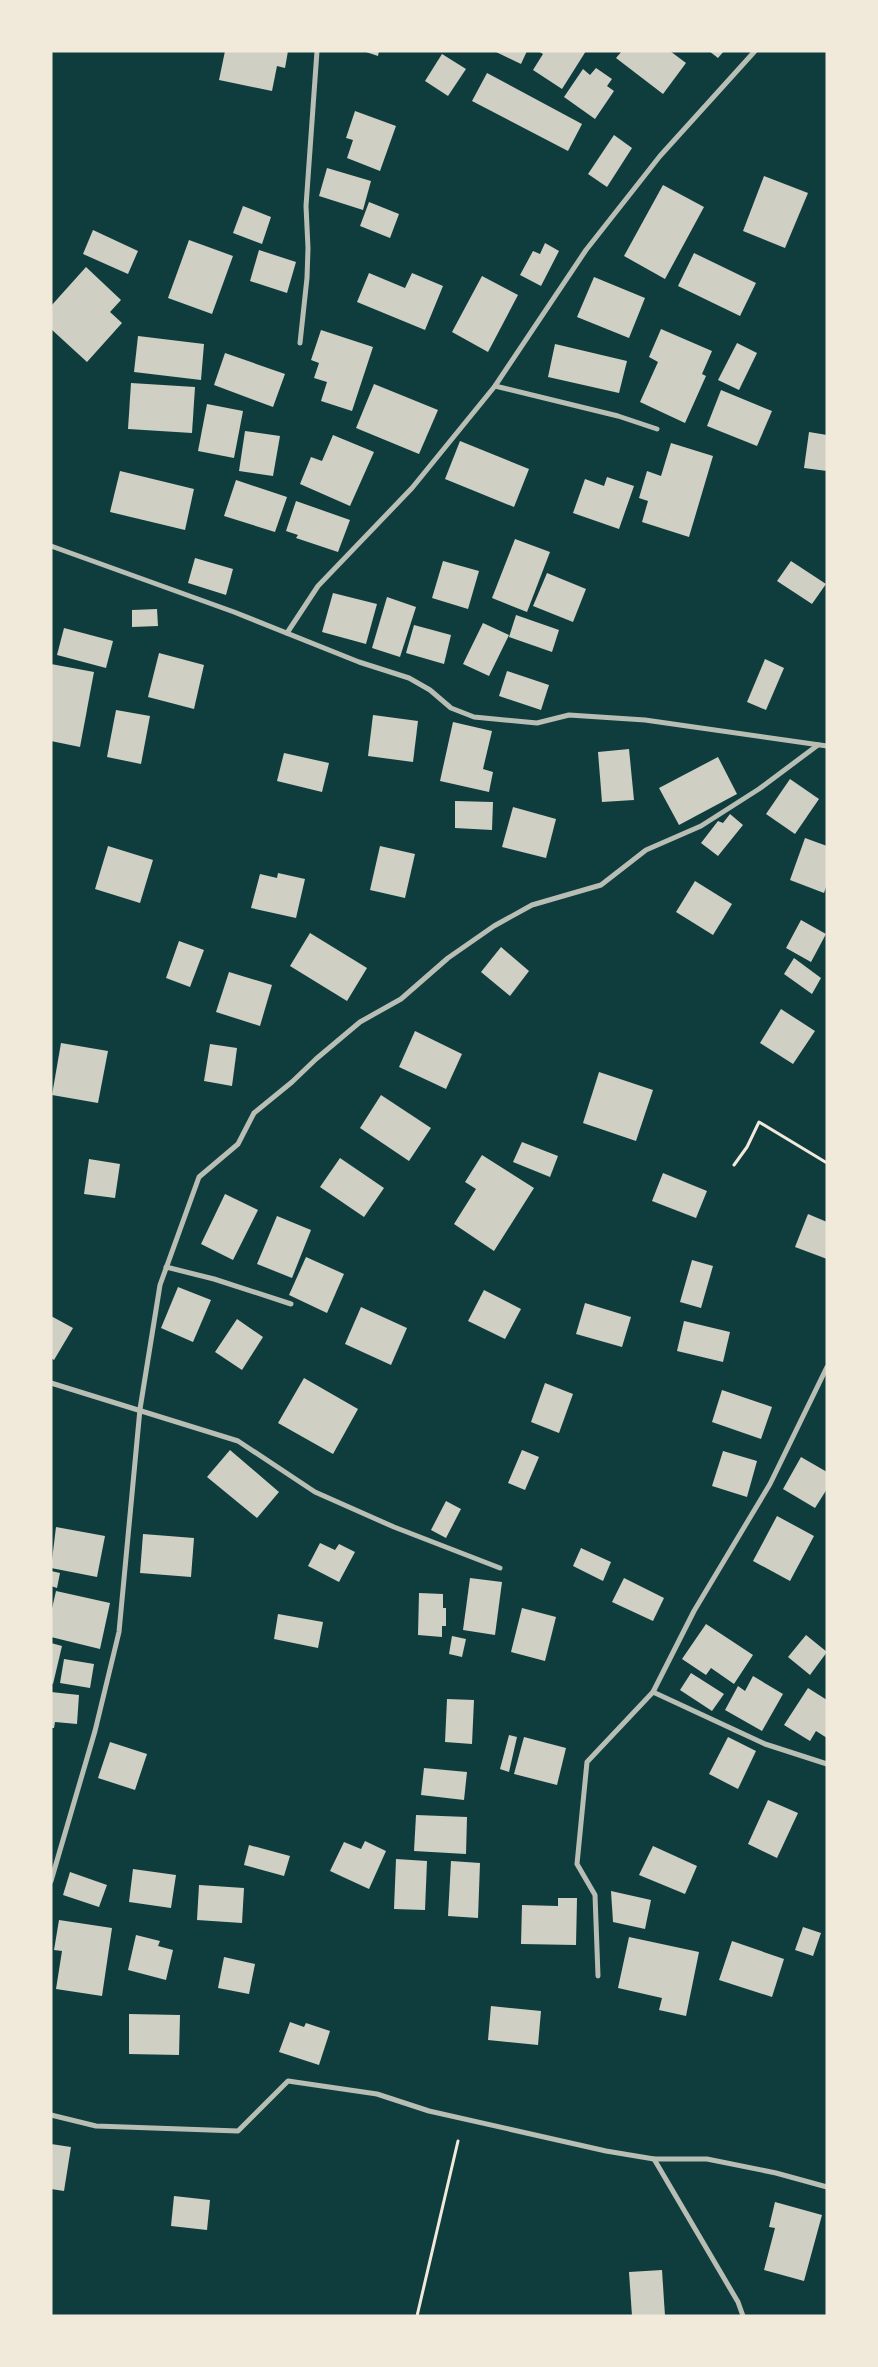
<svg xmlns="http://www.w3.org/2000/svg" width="878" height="2367" viewBox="0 0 878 2367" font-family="'Source Sans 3',sans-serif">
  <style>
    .building { fill: #cfcfc3 }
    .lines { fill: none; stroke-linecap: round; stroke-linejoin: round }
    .path { stroke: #f1e9da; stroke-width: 3 }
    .minor { stroke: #b8beb3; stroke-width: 5 }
  </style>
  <rect width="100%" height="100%" fill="#0f3d3e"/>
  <!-- building -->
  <g class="building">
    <path d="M225 51H288L285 68 277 66 272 91 219 80Z"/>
    <path d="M363 51H379L378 56Z"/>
    <path d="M494 51H527L521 64Z"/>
    <path d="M538 51H586L562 89 533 70 543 54Z"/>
    <path d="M622 51H670L686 63 663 94 616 58Z"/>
    <path d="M709 51H724L718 58Z"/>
    <path d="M442 54 466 69 448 96 425 81Z"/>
    <path d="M596 68 612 79 607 86 614 91 595 119 564 97 583 69 590 75Z"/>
    <path d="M487 73 582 124 568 151 472 101Z"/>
    <path d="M355 111 396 126 380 171 347 158 353 140 346 138Z"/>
    <path d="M614 135 632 148 607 187 588 174Z"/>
    <path d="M327 168 371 181 363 210 319 196Z"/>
    <path d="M764 176 808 193 785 248 743 231Z"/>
    <path d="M663 185 704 207 665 279 624 256Z"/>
    <path d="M369 202 399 214 390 238 360 226Z"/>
    <path d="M243 206 271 217 262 244 233 233Z"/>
    <path d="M93 230 138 251 128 274 83 254Z"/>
    <path d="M189 240 233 256 212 314 168 298Z"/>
    <path d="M545 243 559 251 541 286 520 275 533 251 540 254Z"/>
    <path d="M259 250 296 262 287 293 250 281Z"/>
    <path d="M694 253 756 283 740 316 678 286Z"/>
    <path d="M86 267 121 300 110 312 122 323 87 362 51 329V306Z"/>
    <path d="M369 273 405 288 412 273 443 286 425 330 357 302Z"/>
    <path d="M482 276 518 295 488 352 452 332Z"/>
    <path d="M594 277 645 298 629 338 577 317Z"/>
    <path d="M661 329 712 351 702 374 706 376 685 423 640 402 658 362 649 357Z"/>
    <path d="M321 330 373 347 352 411 321 401 327 382 314 378 319 363 311 360Z"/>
    <path d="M138 336 204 344 201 380 134 372Z"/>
    <path d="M737 343 757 353 739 390 718 380Z"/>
    <path d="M555 344 627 361 619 393 548 377Z"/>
    <path d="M225 353 285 374 273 407 214 385Z"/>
    <path d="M131 383 195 387 192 433 128 429Z"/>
    <path d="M374 384 438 410 419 454 356 428Z"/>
    <path d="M721 390 772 411 757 446 707 426Z"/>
    <path d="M207 404 243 411 234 458 198 451Z"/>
    <path d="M245 431 280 436 273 476 239 471Z"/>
    <path d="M809 432 827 435V471L804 468Z"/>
    <path d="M333 435 374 452 350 506 300 484 311 457 322 461Z"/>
    <path d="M460 441 529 469 514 507 445 479Z"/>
    <path d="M671 443 713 456 689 537 642 522 648 501 639 498 647 471 661 476Z"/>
    <path d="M120 471 194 489 185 530 110 512Z"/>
    <path d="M607 477 634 486 619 529 573 513 585 479 604 486Z"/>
    <path d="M236 480 287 497 275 532 224 516Z"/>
    <path d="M296 501 350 520 338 552 296 538 298 535 286 531Z"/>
    <path d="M515 539 550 552 527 612 492 598Z"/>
    <path d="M195 558 233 569 226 595 188 583Z"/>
    <path d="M443 561 479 571 468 609 432 598Z"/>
    <path d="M791 561 826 584 812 604 777 581Z"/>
    <path d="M547 573 586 589 573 622 533 606Z"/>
    <path d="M333 593 377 604 366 644 322 632Z"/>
    <path d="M387 597 416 607 400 657 372 648Z"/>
    <path d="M157 609 158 626 132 627V610Z"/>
    <path d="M516 615 559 630 552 652 509 637Z"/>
    <path d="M483 623 509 635 489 676 463 664Z"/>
    <path d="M414 625 451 635 444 664 406 653Z"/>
    <path d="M64 628 113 641 106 668 57 655Z"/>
    <path d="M159 653 204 665 194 709 148 697Z"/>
    <path d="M765 659 784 668 766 710 747 702Z"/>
    <path d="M51 664 94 672 80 747 51 741Z"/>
    <path d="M507 671 549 685 541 710 499 696Z"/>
    <path d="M116 710 150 716 141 764 107 757Z"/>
    <path d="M373 715 418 721 413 762 368 756Z"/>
    <path d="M453 722 492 731 483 769 493 772 489 792 440 781Z"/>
    <path d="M629 749 634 800 602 802 598 752Z"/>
    <path d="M284 753 329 763 322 792 277 781Z"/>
    <path d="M718 757 737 794 679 825 659 788Z"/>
    <path d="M790 779 819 799 795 834 766 814Z"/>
    <path d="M455 801 493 802 492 830 455 828Z"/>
    <path d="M513 807 556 819 546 858 502 847Z"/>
    <path d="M730 814 743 825 718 856 701 843 718 821 723 823Z"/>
    <path d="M805 838 827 846V884L824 893 790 880Z"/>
    <path d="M108 846 153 860 140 903 95 889Z"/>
    <path d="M380 846 415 854 405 898 370 890Z"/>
    <path d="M278 873 305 879 296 918 251 908 260 874 277 878Z"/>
    <path d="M695 881 732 904 713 935 676 912Z"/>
    <path d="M801 920 826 934 811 962 786 948Z"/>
    <path d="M310 933 367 968 347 1001 290 966Z"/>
    <path d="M179 941 204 950 190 987 166 978Z"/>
    <path d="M501 947 529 971 510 996 481 972Z"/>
    <path d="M794 958 821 978 812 994 784 974Z"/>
    <path d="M229 972 272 985 260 1026 216 1012Z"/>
    <path d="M781 1009 815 1031 793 1064 760 1043Z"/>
    <path d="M415 1031 462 1054 446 1089 399 1067Z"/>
    <path d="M61 1043 108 1051 98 1103 52 1095Z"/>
    <path d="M210 1044 237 1048 232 1086 204 1081Z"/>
    <path d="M599 1072 653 1090 636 1141 583 1123Z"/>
    <path d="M381 1095 431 1128 409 1161 360 1128Z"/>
    <path d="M522 1142 558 1156 550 1177 513 1162Z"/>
    <path d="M482 1155 534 1188 494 1251 454 1224 476 1189 465 1182Z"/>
    <path d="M340 1158 384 1188 364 1217 320 1187Z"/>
    <path d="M89 1159 120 1164 115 1198 84 1194Z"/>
    <path d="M663 1173 707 1191 696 1218 652 1201Z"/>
    <path d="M225 1194 258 1210 233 1260 201 1244Z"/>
    <path d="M808 1214 827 1222V1259L795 1247Z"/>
    <path d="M277 1216 311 1230 292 1278 257 1264Z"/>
    <path d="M306 1257 344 1274 327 1313 289 1295Z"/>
    <path d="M692 1260 713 1266 701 1308 680 1302Z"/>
    <path d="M178 1287 211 1300 193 1342 161 1328Z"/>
    <path d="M484 1290 521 1309 505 1339 468 1321Z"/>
    <path d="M585 1303 631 1317 622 1347 576 1334Z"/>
    <path d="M361 1307 407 1328 391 1365 345 1344Z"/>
    <path d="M51 1316 73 1328 54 1360 51 1358Z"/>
    <path d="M237 1319 263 1337 242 1370 215 1352Z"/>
    <path d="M684 1321 730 1332 723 1362 677 1351Z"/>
    <path d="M304 1378 358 1409 333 1454 278 1423Z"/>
    <path d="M545 1383 573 1394 559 1433 531 1422Z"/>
    <path d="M722 1390 772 1407 761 1439 712 1422Z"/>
    <path d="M230 1450 279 1492 257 1518 207 1477Z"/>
    <path d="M522 1450 539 1457 525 1490 508 1483Z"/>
    <path d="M723 1451 757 1461 747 1497 712 1486Z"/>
    <path d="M801 1457 827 1472V1489L815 1508 783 1489Z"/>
    <path d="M446 1501 461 1509 446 1538 431 1530Z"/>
    <path d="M777 1516 814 1536 790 1581 753 1561Z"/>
    <path d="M56 1527 105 1536 97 1577 51 1568Z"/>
    <path d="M143 1534 194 1538 191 1577 140 1573Z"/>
    <path d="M320 1543 335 1550 339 1544 355 1552 339 1582 308 1566Z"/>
    <path d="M581 1548 611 1562 603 1581 573 1566Z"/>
    <path d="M51 1571 60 1573 57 1588 51 1586Z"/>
    <path d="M470 1578 502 1582 495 1635 463 1630Z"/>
    <path d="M624 1578 664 1598 653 1621 612 1602Z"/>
    <path d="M56 1591 110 1603 100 1649 51 1637V1613Z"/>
    <path d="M419 1593 443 1594V1608H446V1626H442V1637L418 1635Z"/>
    <path d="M522 1608 556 1617 545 1661 511 1652Z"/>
    <path d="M278 1614 323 1622 318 1648 274 1639Z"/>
    <path d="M706 1624 753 1655 734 1684 711 1668 706 1675 682 1659Z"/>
    <path d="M806 1635 827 1652 810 1675 788 1657Z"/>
    <path d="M452 1636 466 1639 462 1657 449 1654Z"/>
    <path d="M51 1643 62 1646 53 1684 51 1683Z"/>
    <path d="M64 1659 94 1664 90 1688 60 1683Z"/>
    <path d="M691 1673 724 1694 712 1711 680 1690Z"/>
    <path d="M753 1676 783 1694 762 1731 725 1710 738 1686 745 1691Z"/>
    <path d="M808 1688 827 1700V1738L816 1731 810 1741 784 1725Z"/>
    <path d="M51 1692 79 1695 77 1724 55 1722 54 1728H51Z"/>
    <path d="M447 1699 474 1700 472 1744 445 1742Z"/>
    <path d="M509 1735 517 1737 509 1772 500 1769Z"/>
    <path d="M524 1737 566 1748 557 1785 514 1774Z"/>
    <path d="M728 1737 756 1751 738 1789 709 1774Z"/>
    <path d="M110 1742 147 1754 135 1790 98 1778Z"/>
    <path d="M424 1768 467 1772 464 1800 421 1795Z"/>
    <path d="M768 1800 798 1813 777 1858 748 1844Z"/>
    <path d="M416 1815 467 1817 466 1854 414 1851Z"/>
    <path d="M365 1841 386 1851 369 1889 330 1871 344 1842 361 1849Z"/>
    <path d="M249 1845 290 1856 284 1876 244 1865Z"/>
    <path d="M653 1846 697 1866 685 1894 639 1875Z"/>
    <path d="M396 1859 427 1861 425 1910 394 1909Z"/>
    <path d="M451 1861 480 1863 478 1918 448 1916Z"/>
    <path d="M133 1869 176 1875 171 1908 129 1902Z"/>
    <path d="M70 1872 107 1885 99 1907 63 1895Z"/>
    <path d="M199 1885 244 1888 242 1923 197 1920Z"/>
    <path d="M611 1891 651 1900 645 1929 613 1922Z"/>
    <path d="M558 1898H577L576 1945 521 1944 522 1905 558 1906Z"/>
    <path d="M59 1920 112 1928 102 1996 56 1989 62 1951 54 1950Z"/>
    <path d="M803 1927 821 1933 813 1956 795 1950Z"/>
    <path d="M136 1935 160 1941 158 1946 173 1950 166 1980 128 1970Z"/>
    <path d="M629 1937 699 1952 686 2016 659 2010 662 1998 618 1988Z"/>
    <path d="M732 1941 784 1959 772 1997 719 1980Z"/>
    <path d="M224 1957 255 1964 249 1994 218 1988Z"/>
    <path d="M491 2006 541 2011 538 2045 488 2040Z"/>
    <path d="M129 2014 180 2015 179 2055 129 2054Z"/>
    <path d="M290 2022 304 2027 306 2023 330 2031 319 2065 279 2052Z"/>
    <path d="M51 2144 71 2147 64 2191 51 2189Z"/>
    <path d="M174 2196 210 2200 207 2230 171 2226Z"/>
    <path d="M775 2202 822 2215 804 2281 764 2270 775 2228 769 2227Z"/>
    <path d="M662 2270 665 2316H632L629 2272Z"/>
  </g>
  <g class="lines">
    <!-- path -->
    <g class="path">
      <path d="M734 1165 747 1147 759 1122 827 1163"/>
      <path d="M417 2316 458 2141"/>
    </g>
    <!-- minor -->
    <g class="minor">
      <path d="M300 343 307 278 308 248 306 206 317 51"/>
      <path d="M495 386 618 416 657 429"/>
      <path d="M51 546 234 612 359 662 409 678 430 690 451 708 474 717 537 723 569 715 645 720 827 746"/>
      <path d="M287 633 318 586 412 488 495 386 586 250 660 156 755 51"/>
      <path d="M166 1267 214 1279 291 1304"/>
      <path d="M51 1383 238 1441 315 1492 394 1527 500 1568"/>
      <path d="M653 1692 694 1611 770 1484 827 1367"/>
      <path d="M51 1881 95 1731 119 1632 140 1409 160 1285 199 1177 238 1144 254 1113 292 1082 316 1059 360 1022 401 999 448 958 494 926 532 905 601 885 646 850 701 826 759 789 818 745"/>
      <path d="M598 1976 595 1895 577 1864 587 1762 653 1692 765 1744 827 1764"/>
      <path d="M51 2115 96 2126 238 2131 288 2081 377 2094 429 2111 606 2151 654 2159H707L776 2173 827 2187"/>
      <path d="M654 2159 738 2302 743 2316"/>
    </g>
  </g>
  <!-- border -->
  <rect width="878" height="2367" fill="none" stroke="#f1e9da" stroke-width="105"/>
</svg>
